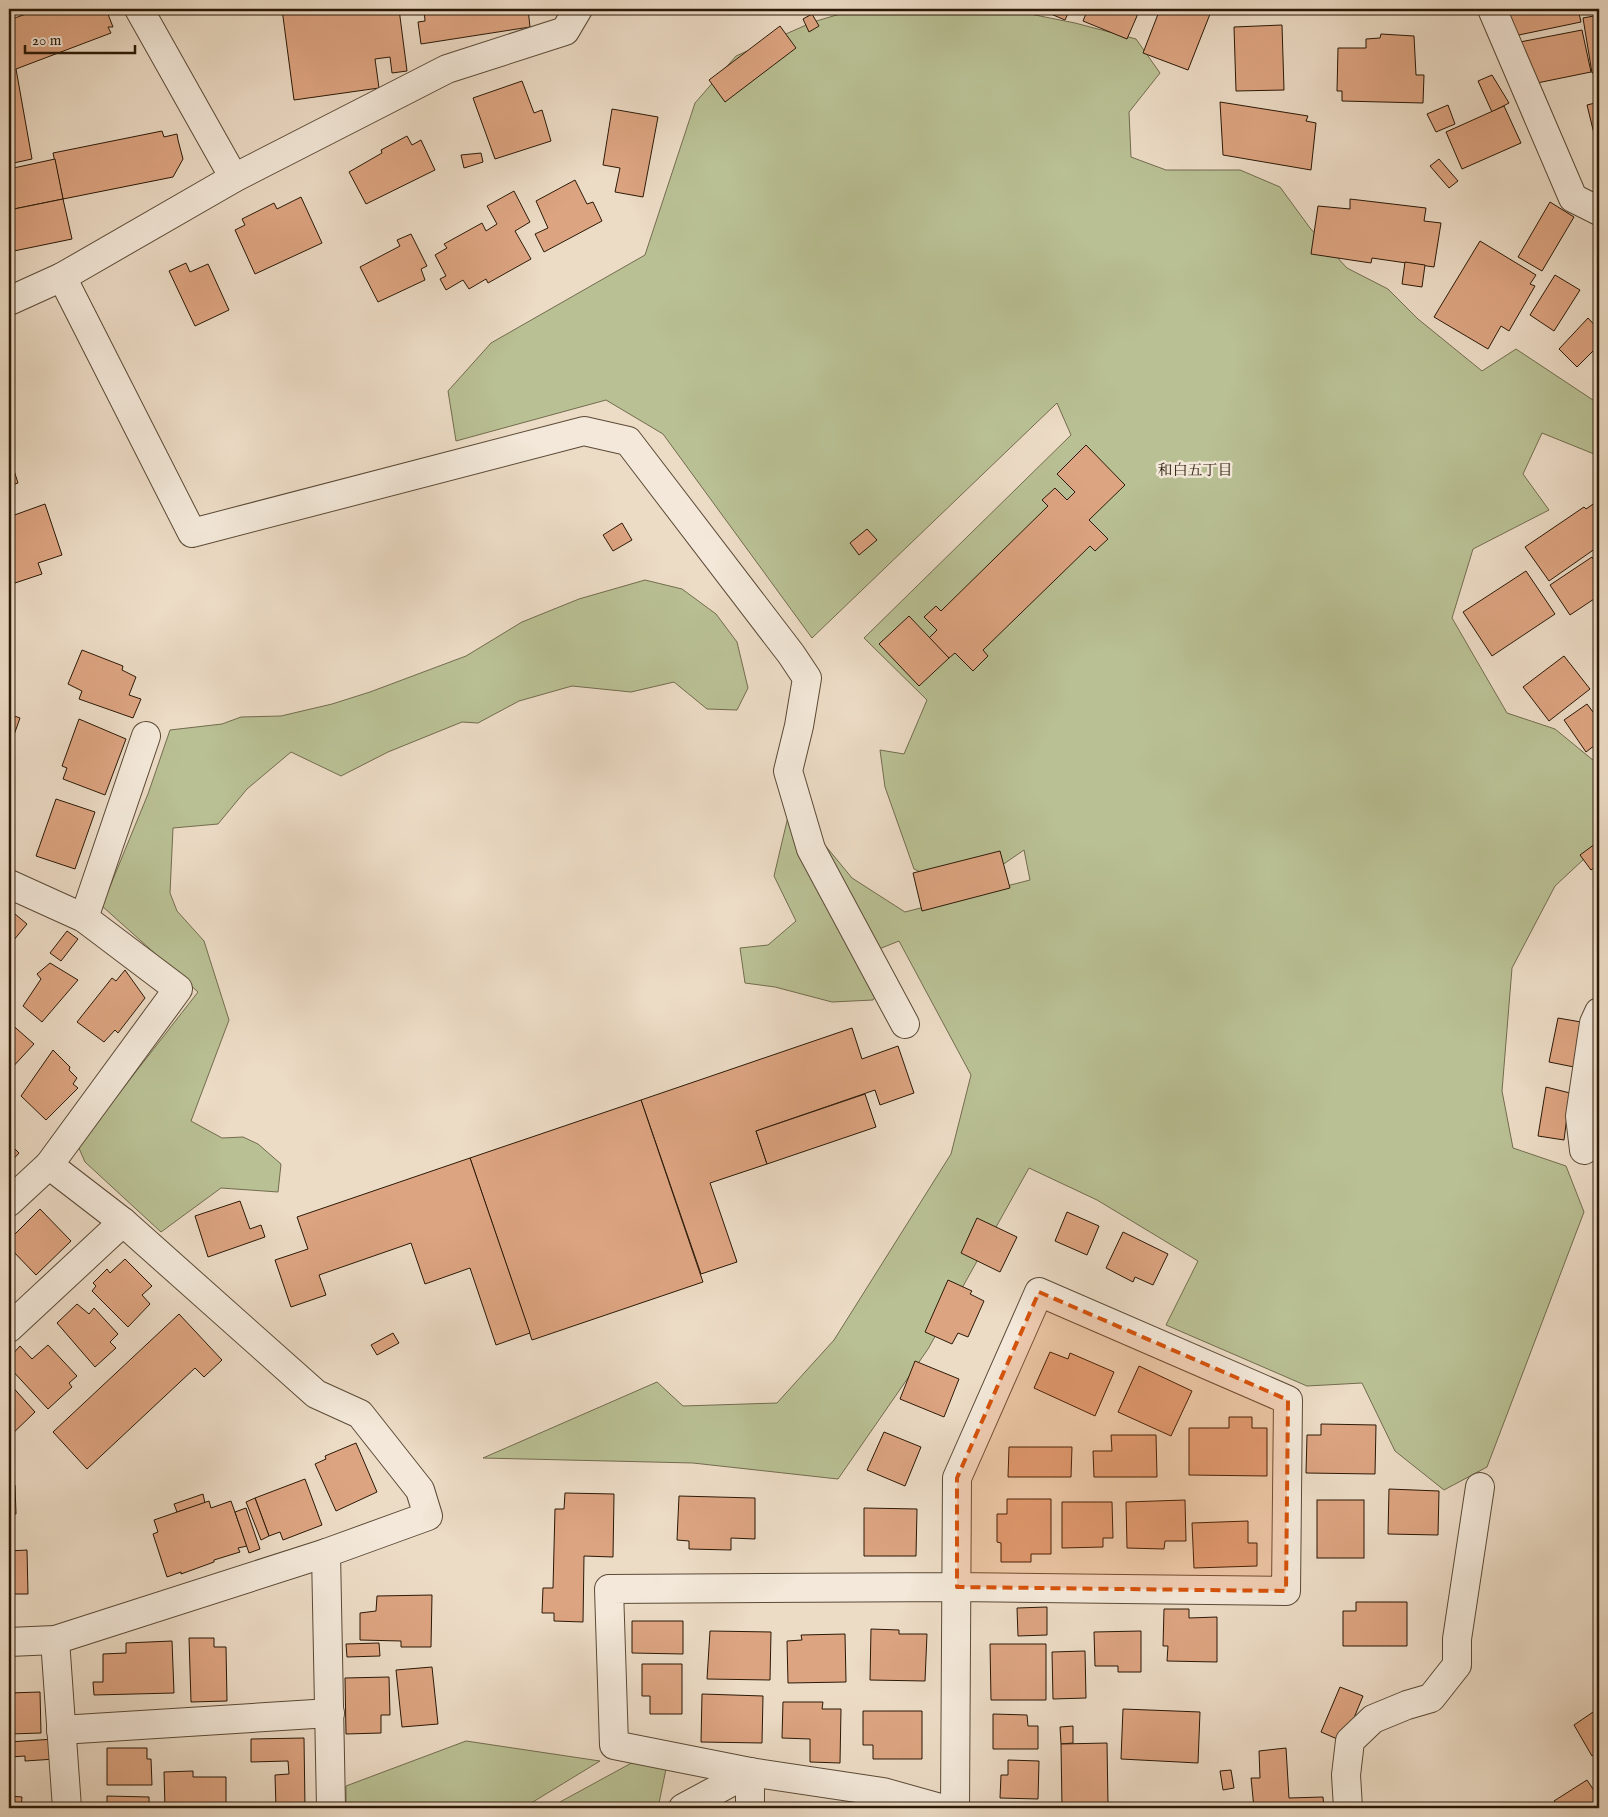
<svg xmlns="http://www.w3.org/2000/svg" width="1608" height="1817" viewBox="0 0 1608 1817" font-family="'IM FELL English','Noto Serif JP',serif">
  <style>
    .green { fill: #b9c094; stroke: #726c4e }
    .building { fill: #dda481; stroke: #2b1907 }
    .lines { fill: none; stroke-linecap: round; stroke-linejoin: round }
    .street-casing { stroke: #5b4a36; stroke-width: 30 }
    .street { stroke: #f3e8d9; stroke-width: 28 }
    .marked { fill: #d5530c; fill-opacity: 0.2; stroke: #d5530c; stroke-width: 4; stroke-dasharray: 10 6; stroke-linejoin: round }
    .labels { text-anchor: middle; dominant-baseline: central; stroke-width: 5; stroke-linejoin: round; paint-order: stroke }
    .neighbourhood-label { font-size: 15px; fill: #2b1907; stroke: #f3e8d9 }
  </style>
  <rect width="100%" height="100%" fill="#ecdbc5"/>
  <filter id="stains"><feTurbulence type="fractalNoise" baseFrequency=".004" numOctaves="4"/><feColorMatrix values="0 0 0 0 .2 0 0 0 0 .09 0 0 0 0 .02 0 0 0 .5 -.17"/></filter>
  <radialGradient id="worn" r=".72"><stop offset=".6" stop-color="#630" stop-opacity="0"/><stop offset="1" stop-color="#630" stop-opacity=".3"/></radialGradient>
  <!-- green -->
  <g class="green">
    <path d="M857 9H1005L1075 23 1136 39 1160 73 1129 112 1131 157 1166 170H1240L1280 187 1310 228 1347 268 1388 289 1418 319 1482 371 1516 349 1599 404V456L1542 433 1523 474 1549 510 1473 549 1452 618 1507 713 1555 729 1599 765V845L1555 886 1512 968 1502 1091 1513 1148 1566 1166 1584 1212 1487 1467 1444 1490 1395 1451 1362 1383 1307 1386 1166 1325 1198 1261 1097 1200 1029 1168 928 1349 838 1479 693 1463 483 1458 657 1382 683 1406 777 1403 834 1340 951 1154 971 1075 899 941 879 949 889 974 873 1000 832 1002 775 987 745 983 740 948 768 945 796 921 774 876 791 804 852 878 905 912 1030 880 1024 850 963 892 914 869 885 787 880 750 904 754 927 700 864 638 1071 435 1057 403 812 638 663 434 606 400 456 441 448 391 491 343 645 255 695 103 736 56 813 22Z"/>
    <path d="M645 580 682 589 716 614 737 642 748 688 737 710 707 709 674 682 631 692 572 686 519 701 478 723 462 722 388 752 341 776 291 752 247 789 218 824 173 828 170 893 177 911 204 941 229 1020 191 1121 222 1138 243 1137 258 1144 281 1164 278 1192 221 1188 161 1232 85 1162 78 1146 198 992 102 906 148 794 170 730 222 724 241 717 281 716 332 704 370 692 466 656 522 622 579 599Z"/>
    <path d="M466 1741 600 1761 523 1808H346V1786Z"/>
    <path d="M637 1760 666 1769 658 1808H549Z"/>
  </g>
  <!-- building -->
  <g class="building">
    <path d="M40 9H106L113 27H108L111 33 16 69 32 159 9 164V20Z"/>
    <path d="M282 9H399L407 71 392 73 390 57 375 59 379 88 294 100Z"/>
    <path d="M424 9H528L530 27 421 44 418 22 425 21Z"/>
    <path d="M1039 9H1070L1065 20Z"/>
    <path d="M1088 9H1140L1127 39 1083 21Z"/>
    <path d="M1160 9H1212L1188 70 1143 53Z"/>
    <path d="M1509 9H1578L1581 22 1514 36Z"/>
    <path d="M812 14 819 26 809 32 803 19Z"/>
    <path d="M1599 15V71L1592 73 1583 18Z"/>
    <path d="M1282 25 1284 90 1236 91 1234 27Z"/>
    <path d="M780 26 796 48 725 102 709 80Z"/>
    <path d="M1582 30 1591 72 1532 84 1520 42Z"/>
    <path d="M1381 34 1414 36 1416 75H1424L1423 103 1342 101V91H1337L1338 48H1366V39L1380 38Z"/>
    <path d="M1492 75 1509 103 1492 112 1478 81Z"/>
    <path d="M522 81 534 113 542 110 551 141 495 159 473 98Z"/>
    <path d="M1220 102 1308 116 1306 121 1316 123 1311 170 1223 155Z"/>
    <path d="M1599 102V145L1597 146 1587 105Z"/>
    <path d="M1448 105 1455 124 1436 132 1427 114Z"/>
    <path d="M1504 106 1521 143 1462 169 1446 132Z"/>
    <path d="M612 109 658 117 643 197 615 192 620 168 603 165Z"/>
    <path d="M162 131 164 137 177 134 178 140 183 159 173 177 63 199 53 153Z"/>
    <path d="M407 136 412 145 421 140 435 170 366 204 349 172 382 153 381 150Z"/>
    <path d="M481 153 483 162 464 168 461 155Z"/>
    <path d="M55 159 63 199 9 210V169Z"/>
    <path d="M1439 159 1458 181 1449 188 1430 166Z"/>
    <path d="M575 180 587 204 593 202 602 221 544 252 535 234 548 228 536 201Z"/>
    <path d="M514 191 530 222 515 231 531 259 488 283 486 279 469 289 463 280 446 290 440 279 446 276 435 255 447 248 444 244 482 223 486 231 497 224 487 206Z"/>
    <path d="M301 197 322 243 255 274 235 230 245 225 242 219 274 203 277 209Z"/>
    <path d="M63 199 72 239 9 252V210Z"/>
    <path d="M1350 199 1426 208 1424 221 1441 223 1434 267 1372 258 1371 263 1311 254 1318 206 1350 209Z"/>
    <path d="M1550 202 1574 217 1542 271 1518 257Z"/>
    <path d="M411 234 427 266 421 269 425 280 378 302 360 267 400 246 397 240Z"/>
    <path d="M1480 241 1536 275 1530 284 1535 286 1509 331 1501 326 1488 349 1434 317Z"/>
    <path d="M1405 262 1425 265 1422 287 1402 284Z"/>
    <path d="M186 263 190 272 208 264 229 310 195 326 169 271Z"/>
    <path d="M1555 275 1580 290 1554 331 1530 315Z"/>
    <path d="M1588 318 1599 330V345L1577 367 1559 349Z"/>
    <path d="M1086 445 1125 485 1089 520 1108 539 1095 551 1090 546 983 650 988 656 973 671 955 653 949 658 929 638 937 630 924 617 936 606 941 611 1048 506 1042 500 1055 488 1067 500 1075 492 1057 474Z"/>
    <path d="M9 455 18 483 9 486Z"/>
    <path d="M1599 500V546L1549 581 1525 547 1584 507 1586 509Z"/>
    <path d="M45 504 62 555 38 563 42 574 9 585V517Z"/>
    <path d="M622 523 632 540 613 551 603 535Z"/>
    <path d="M867 529 877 540 859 555 850 543Z"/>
    <path d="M1592 557 1599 568V588L1593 592 1597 597 1570 615 1550 585Z"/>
    <path d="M1526 571 1555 614 1492 656 1463 612Z"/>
    <path d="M909 616 949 658 919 686 879 644Z"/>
    <path d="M82 650 123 666 122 670 136 677 129 695 141 699 133 718 79 699 82 691 68 684Z"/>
    <path d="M1564 656 1590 689 1549 721 1523 687Z"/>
    <path d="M1587 704 1593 712 1599 708V742L1586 752 1564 720Z"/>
    <path d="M9 714 20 718 9 749Z"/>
    <path d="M79 719 126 739 105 795 63 779 67 768 62 766Z"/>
    <path d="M56 799 95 812 75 869 36 856Z"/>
    <path d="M1599 841V864L1591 870 1580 855Z"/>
    <path d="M1000 851 1010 888 922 911 913 873Z"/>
    <path d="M9 909 27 924 9 946Z"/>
    <path d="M67 931 78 939 61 961 50 953Z"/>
    <path d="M50 963 78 980 42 1022 23 1006 41 979 37 974Z"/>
    <path d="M125 970 145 998 118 1033 115 1030 104 1042 77 1022 112 978 116 981Z"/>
    <path d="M1558 1018 1581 1022 1574 1067 1549 1062Z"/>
    <path d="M9 1022 34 1044 9 1071Z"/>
    <path d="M852 1028 862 1059 898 1046 914 1093 880 1105 875 1090 756 1131 767 1164 710 1183 737 1262 701 1274 641 1100Z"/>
    <path d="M53 1050 70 1067 69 1070 77 1078 73 1084 78 1088 46 1120 21 1096Z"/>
    <path d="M1546 1087 1570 1093 1564 1140 1538 1136Z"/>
    <path d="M865 1094 876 1127 767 1164 756 1131Z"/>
    <path d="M641 1100 703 1282 532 1340 470 1158Z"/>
    <path d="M9 1143 19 1153 9 1164Z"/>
    <path d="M470 1158 530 1333 496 1345 470 1268 425 1284 411 1243 319 1275 326 1295 291 1307 275 1260 308 1249 297 1217Z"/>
    <path d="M240 1201 250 1229 261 1225 265 1237 208 1257 195 1216Z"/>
    <path d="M40 1209 71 1241 36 1275 9 1247V1240Z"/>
    <path d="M1067 1212 1099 1226 1087 1255 1055 1241Z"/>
    <path d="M977 1218 1017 1237 1000 1272 961 1253Z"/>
    <path d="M1123 1232 1168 1254 1153 1285 1135 1277 1133 1282 1106 1268Z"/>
    <path d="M125 1259 152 1286 142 1295 150 1304 128 1327 92 1291 96 1286 93 1283 107 1269 110 1273Z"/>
    <path d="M948 1280 972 1291 970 1294 984 1301 968 1337 958 1333 952 1344 925 1332Z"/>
    <path d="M77 1304 89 1314 94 1308 118 1334 110 1342 116 1348 95 1367 57 1323Z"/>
    <path d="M179 1314 222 1360 204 1377 195 1368 87 1469 53 1432Z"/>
    <path d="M393 1333 399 1343 377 1355 371 1345Z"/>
    <path d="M48 1345 77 1376 69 1383 72 1387 48 1409 9 1367 14 1361 10 1357 20 1346 32 1359Z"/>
    <path d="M1050 1352 1068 1359 1070 1353 1114 1372 1095 1416 1034 1388Z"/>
    <path d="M915 1361 959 1379 944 1417 900 1399Z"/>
    <path d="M1139 1366 1192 1391 1171 1436 1118 1412Z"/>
    <path d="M9 1383 35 1412 9 1437Z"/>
    <path d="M1229 1417H1252V1428H1267V1476L1189 1475V1428H1229Z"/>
    <path d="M1321 1424 1376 1425 1375 1474 1306 1473 1307 1435H1321Z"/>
    <path d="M884 1432 921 1447 905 1486 867 1470Z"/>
    <path d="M1111 1435H1156L1157 1477H1094L1093 1451H1112Z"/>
    <path d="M356 1443 377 1492 336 1511 315 1464 326 1459 325 1456Z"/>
    <path d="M1009 1447H1072L1071 1477H1008Z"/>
    <path d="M305 1479 322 1525 283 1540 280 1532 269 1536 255 1498Z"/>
    <path d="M9 1485H15L16 1514H9Z"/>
    <path d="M1389 1489 1439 1491 1438 1535 1388 1534Z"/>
    <path d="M565 1493 614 1494 613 1557 584 1556 583 1622 554 1621V1613H542L543 1588H553L555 1509H564Z"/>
    <path d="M203 1494 205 1503 177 1512 174 1504Z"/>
    <path d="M679 1496 755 1498V1539L731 1538V1550L689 1549V1541L677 1540Z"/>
    <path d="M255 1498 269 1536 261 1540 246 1502Z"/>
    <path d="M1007 1499H1051V1554H1031V1562H1001V1543L997 1542V1514H1007Z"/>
    <path d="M1185 1500 1186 1541H1165L1164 1549 1127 1548 1126 1502Z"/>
    <rect x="1317" y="1500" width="47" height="58"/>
    <path d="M209 1501 211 1508 231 1501 247 1546 238 1548 240 1552 214 1560V1562L181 1574V1572L167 1577 153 1534 158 1532 154 1520Z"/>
    <path d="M1062 1502H1112L1113 1538H1103V1547L1062 1548Z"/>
    <path d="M246 1508 260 1549 249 1553 235 1512Z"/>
    <path d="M864 1508 917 1509 916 1556H864Z"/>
    <path d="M1248 1521V1543H1257V1566L1194 1568 1192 1523Z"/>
    <path d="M27 1550 28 1594H9V1551Z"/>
    <path d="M432 1595 431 1647H401V1641L360 1640V1613L376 1611 377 1596Z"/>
    <path d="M1356 1602H1407V1646H1343V1611H1356Z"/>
    <path d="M1047 1607V1635L1018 1636 1017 1608Z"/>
    <path d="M1164 1609H1189V1618L1217 1617V1662L1167 1661 1168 1646H1163Z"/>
    <path d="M632 1621H683V1654L632 1653Z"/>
    <path d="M871 1629 899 1630V1634H927L925 1681 870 1680Z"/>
    <path d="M710 1631 771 1632 770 1680 707 1679Z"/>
    <path d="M1141 1631V1672H1118V1666H1095L1094 1632Z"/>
    <path d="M845 1634 846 1682 788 1683 787 1641 802 1640 801 1635Z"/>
    <path d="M189 1638H214V1647H226L227 1701 191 1702Z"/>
    <path d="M172 1641 174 1693 94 1695 93 1682H103V1654L126 1653V1643Z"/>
    <path d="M379 1643 380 1656 347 1657 346 1644Z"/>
    <path d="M990 1644H1046V1700H991Z"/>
    <path d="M1085 1651 1086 1698 1053 1699 1052 1652Z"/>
    <path d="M642 1664H682V1714H650V1696H642Z"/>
    <path d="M432 1667 438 1724 402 1727 396 1670Z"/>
    <path d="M389 1677 390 1715H381V1733L346 1734 345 1678Z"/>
    <path d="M1340 1687 1363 1696 1344 1742 1321 1732Z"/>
    <path d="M40 1692 41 1733 9 1734V1693Z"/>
    <path d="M702 1694 763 1696 762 1743 701 1742Z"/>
    <path d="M783 1702H823L822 1709H841L840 1763 810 1762V1739L782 1738Z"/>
    <path d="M1599 1708V1751L1592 1756 1574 1725Z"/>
    <path d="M1123 1709 1200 1712 1198 1763 1121 1759Z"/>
    <path d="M863 1711H922V1759H873V1745H863Z"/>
    <path d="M993 1714 1027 1715 1028 1726H1038V1749H993Z"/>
    <path d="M1073 1726V1743L1061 1744 1060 1727Z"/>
    <path d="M304 1738 305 1808H276L275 1775 289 1774 288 1761 251 1762V1739Z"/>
    <path d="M54 1739 55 1759 25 1761V1756L11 1757 9 1742Z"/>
    <path d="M1107 1743 1108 1804H1088V1808H1062L1061 1744Z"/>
    <path d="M107 1748H147V1759H151L152 1785H107Z"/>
    <path d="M1286 1748 1289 1798 1323 1797 1324 1808H1262V1806L1254 1808 1251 1778H1260L1259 1751Z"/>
    <path d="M1008 1760 1039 1761 1038 1799 1000 1798 1001 1775H1008Z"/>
    <path d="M1231 1770 1234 1788 1223 1790 1220 1771Z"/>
    <path d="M193 1771V1777H226V1808H165L164 1772Z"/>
    <path d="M1587 1780 1599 1798V1808H1559L1554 1801Z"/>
    <path d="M9 1796 22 1797 21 1808H27H9Z"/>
    <path d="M107 1796 149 1797V1808H107Z"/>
  </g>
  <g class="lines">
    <defs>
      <g id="street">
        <path d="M139 9 234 178"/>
        <path d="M1492 9 1573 198 1599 211"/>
        <path d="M62 277 192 533 584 431 628 441 791 654 807 678 799 726 788 771 811 849 905 1024"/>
        <path d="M9 301 62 277 234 178 447 69 565 31 578 9"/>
        <path d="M9 884 84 918 178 989 49 1165 123 1222 316 1394 360 1414 420 1490 428 1516 326 1553 55 1640 9 1642"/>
        <path d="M84 918 146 736"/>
        <path d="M1584 1150 1580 1116 1594 1023 1599 1012"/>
        <path d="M9 1202 49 1165"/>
        <path d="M9 1328 123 1222"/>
        <path d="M326 1553 331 1808"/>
        <path d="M55 1640 67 1808"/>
        <path d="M61 1730 330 1713"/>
        <path d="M683 1808 750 1772"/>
        <path d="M750 1808V1772"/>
        <path d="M940 1808 883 1792 750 1772 614 1745 609 1589 957 1587 1286 1591 1288 1400 1039 1292 957 1478 955 1808"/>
        <path d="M1348 1808 1346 1775 1350 1741 1373 1719 1407 1705 1431 1698 1457 1665V1639L1480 1487"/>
      </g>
    </defs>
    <!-- street casing -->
    <use href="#street" class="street-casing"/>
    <!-- street -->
    <use href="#street" class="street"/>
  </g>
  <!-- marked area -->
  <path class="marked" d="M1039 1292 1288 1400 1286 1591 957 1587V1478Z"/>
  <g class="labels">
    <!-- neighbourhood labels -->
    <g class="neighbourhood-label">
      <text x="1195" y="470">和白五丁目</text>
    </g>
  </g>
  <!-- margin -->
  <rect width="1608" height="1817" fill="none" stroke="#ecdbc5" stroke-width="30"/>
  <rect x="10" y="10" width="1588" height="1797" fill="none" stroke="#2b1907" stroke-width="2.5"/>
  <rect x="15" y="15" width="1578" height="1787" fill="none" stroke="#2b1907"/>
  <!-- scale -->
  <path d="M25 45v8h110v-8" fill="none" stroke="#2b1907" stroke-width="2.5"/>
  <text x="32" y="45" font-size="15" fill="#2b1907" stroke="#f3e8d9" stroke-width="4" paint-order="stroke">20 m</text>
  <rect width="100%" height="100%" filter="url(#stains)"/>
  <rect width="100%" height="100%" fill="url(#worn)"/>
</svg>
